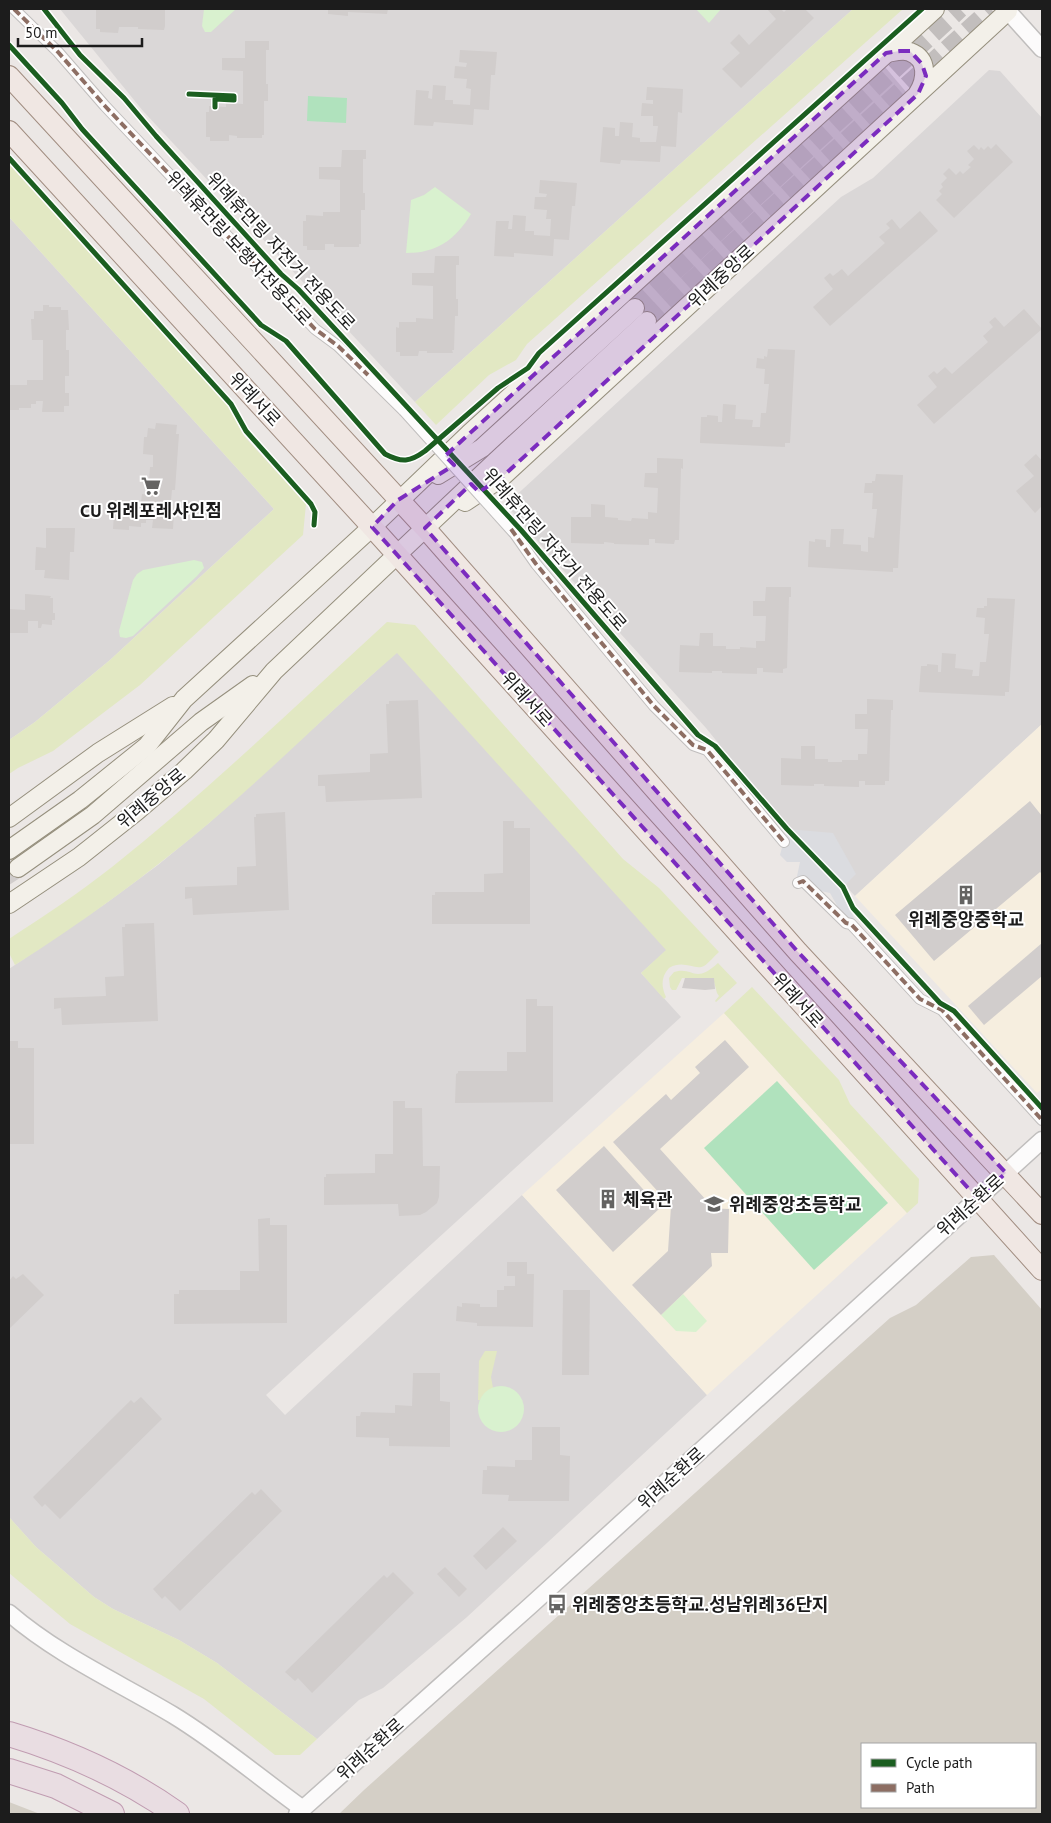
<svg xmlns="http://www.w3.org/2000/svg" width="1051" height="1823" viewBox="0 0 1051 1823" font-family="'PT Sans','Noto Sans KR',sans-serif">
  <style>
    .residential { fill: #dad7d7 }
    .education { fill: #f6eedf }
    .construction { fill: #d4cfc6; fill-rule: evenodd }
    .grass { fill: #e2e8c3 }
    .park { fill: #d9f1cf }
    .pitch { fill: #b0e2bd }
    .plaza { fill: #dbdce0 }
    .building { fill: #d1cdcc }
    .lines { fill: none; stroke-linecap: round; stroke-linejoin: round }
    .secondary-tunnel { stroke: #c2bebd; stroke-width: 18; stroke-dasharray: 18 9; stroke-linecap: butt }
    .pedestrian-casing { stroke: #c0bebd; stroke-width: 12 }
    .tertiary-casing { stroke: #c0bebd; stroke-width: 19 }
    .secondary-casing { stroke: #958f7d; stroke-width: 20 }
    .primary-casing { stroke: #a18d81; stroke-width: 22 }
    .motorway-casing { stroke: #c09cb1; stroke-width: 26 }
    .pedestrian { stroke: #fcfbfb; stroke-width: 10 }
    .tertiary { stroke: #fcfbfb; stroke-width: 16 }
    .secondary { stroke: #f3f0e9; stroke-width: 18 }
    .primary { stroke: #f0e7e3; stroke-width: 20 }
    .motorway { stroke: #e9dde2; stroke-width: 24 }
    .pedestrian-bridge-casing { stroke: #c0bebd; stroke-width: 12; stroke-linecap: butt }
    .pedestrian-bridge { stroke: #fcfbfb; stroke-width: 10 }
    .quiet { stroke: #8d6e63; stroke-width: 4; stroke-dasharray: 8 4; stroke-linecap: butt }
    .cycleway-casing { stroke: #fff; stroke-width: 8 }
    .cycleway { stroke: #1b5e20; stroke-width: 5 }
    .marked { fill: #7b2cbf; fill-opacity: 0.2; stroke: #7b2cbf; stroke-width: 4; stroke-dasharray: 10 6; stroke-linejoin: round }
    .labels { text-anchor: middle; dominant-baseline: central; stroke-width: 4; stroke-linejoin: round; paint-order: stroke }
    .street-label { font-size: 18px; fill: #1c1c1c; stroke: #fff }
    .poi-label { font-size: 18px; font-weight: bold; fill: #1c1c1c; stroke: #fff; text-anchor: start }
  </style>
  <rect width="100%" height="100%" fill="#ebe7e5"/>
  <!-- residential -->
  <g class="residential">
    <path d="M60 9H853L415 402 143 111Z"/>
    <path d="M989 70 1000 71 1042 118V724L855 896 762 797 706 728 553 559 510 509 511 500 841 197 873 178Z"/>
    <path d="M9 217 274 509 110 660 35 722 9 740Z"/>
    <path d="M397 652 667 950 641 973 681 1017 266 1395 285 1415 522 1195 707 1395 467 1617 383 1688 359 1700 317 1739 217 1663 179 1640 113 1609 94 1597 36 1547 9 1517V969L105 904 158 865 209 823Z"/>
  </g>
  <!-- education -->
  <g class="education">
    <path d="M1042 724V1089L1037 1093 855 896Z"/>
    <path d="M724 1013 907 1213 707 1395 522 1195Z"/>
  </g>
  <!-- construction -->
  <g class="construction">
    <path d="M994 1255 1042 1310V1814H339L364 1790 890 1318 916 1305 971 1257ZM862 1744H1035V1807H862Z"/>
    <path d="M9 1802 40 1814H9Z"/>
  </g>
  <!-- grass -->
  <g class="grass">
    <path d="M853 9H903L527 344 516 360 489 375 436 425 415 402Z"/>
    <path d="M9 164 227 404 244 436 306 504 303 535 140 685 53 751 18 768 9 774V740L35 722 110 660 274 509 9 217Z"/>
    <path d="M387 622 415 625 623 859 659 888 719 952C714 956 709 963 704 966 695 971 684 959 669 968 661 977 661 986 666 997L664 999 641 973 666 950 397 653C333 708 273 769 208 824 147 875 83 922 15 965L9 953V939C44 916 79 893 112 867 208 791 296 705 387 622Z"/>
    <path d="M718 963 737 983 716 1002 715 1001 719 996 717 993 713 978 697 979 682 978 676 990H672L670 987 669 978 674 972C694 966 694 985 718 963Z"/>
    <path d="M752 987 839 1080 850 1104 919 1179 918 1203 907 1213 724 1013Z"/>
    <path d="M485 1351H497L491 1377 493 1388 484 1394 480 1400H478L479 1361Z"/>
    <path d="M9 1517 36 1547 94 1597 113 1609 179 1640 217 1663 317 1739 300 1755H275L204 1699 70 1624 9 1573Z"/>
  </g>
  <!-- park -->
  <g class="park">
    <path d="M204 9H236L211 32H205L202 26Z"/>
    <path d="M696 9H721L709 23Z"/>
    <path d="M435 187 471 214C455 240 437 253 406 253L411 200 424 195Z"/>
    <path d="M194 560 202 562 204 568 197 576 133 636 126 638 120 637 119 631 133 580 137 574 143 570Z"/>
    <path d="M683 1294 707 1321 696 1332 676 1331 661 1315Z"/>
    <circle cx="501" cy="1409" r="23"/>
  </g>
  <!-- pitch -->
  <g class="pitch">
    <path d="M308 96 347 98 346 123 307 121Z"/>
    <path d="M777 1081 888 1203 814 1270 704 1148Z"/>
  </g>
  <!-- plaza -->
  <path class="plaza" d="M787 829 833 833 856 874 840 890 855 920 849 927 830 893 802 887 796 881 800 862H787L780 855Z"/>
  <!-- building -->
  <g class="building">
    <path d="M96 9H165V26L164 30 138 29V27H119L118 33 100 32V29H96Z"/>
    <path d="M328 9H388L387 14 348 12V16L328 14Z"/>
    <path d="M767 9H781L784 12 787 9H805L814 18 741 88 722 69 740 53 730 43 739 34 749 45 776 19Z"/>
    <path d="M245 41H269V50H266V84H268V101H264V135H262V138H237V136L229 135V141H210V137H206V112H209V106L226 107V103L243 104V71L222 70V58H245Z"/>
    <path d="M460 50 497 52 495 75H491L489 110 474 109 473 125 434 122 433 126 414 125 416 90 429 91 428 98 432 99 433 85 446 86 445 100H453V104L470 105 471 89 466 88 467 79 454 78 455 66 466 67 467 63 459 62Z"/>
    <path d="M881 67H885L907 93 654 329 625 297Z"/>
    <path d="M647 87 683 89 682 113 678 112 676 147 661 146 660 162 621 160 620 164 600 162 603 127 615 128V136H619L620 122 633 123 632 137 640 138V142H656L658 126H653V116H641L642 103 653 104V100H646Z"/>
    <path d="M996 144 1013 162 954 218 936 200 942 194 939 191 943 187 941 184 947 178 943 174 949 168 956 175 960 171 963 174 971 167 968 165 974 159 967 151 974 145 979 150 981 147 984 150 988 146 991 149Z"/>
    <path d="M342 150H366V159H363V193H365V210H361V244H359V247H334V244H325V250H307V246H303V221H306V215L323 216V212H340V180L319 179V167H341Z"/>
    <path d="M540 180 577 183 575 206H572L569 240 554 239 553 256 514 253V257L494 256 496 221H509L508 229H512L513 215 526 216 525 231H534V235L550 236 551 219H546L547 210 534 209 535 197H546L547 194 539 193Z"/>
    <path d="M920 211 938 231 830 326 813 307 833 289 824 278 830 273 833 276 842 269 848 276 885 243 879 237 890 228 886 224 892 219 900 229Z"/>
    <path d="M435 256H459V265H456V299H458V316H455L454 350H452L453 353H427V351H419L418 356H400V352H396V327L399 328V322H416V318L433 319V286L412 285V273H434Z"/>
    <path d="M43 305H49V307H61V310H68L69 330H66V350H69V376H65V393H69V406H64V412H42L43 401H36V404H31V408H19V410H9V385H27V380H43V340H32L31 319H34V311H43Z"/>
    <path d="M1024 309 1042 329 934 424 917 405 937 387 928 376 934 371 937 374 945 367 952 374 988 342 983 336 993 327 989 322 995 317 1004 327Z"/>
    <path d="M768 349 795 350 790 443H785V447L700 443 701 417H707V415L718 416V422H722L723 404 736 405 735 419 753 420 752 427H760L761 413H766L769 384H764L765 369 756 368 757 358 764 359V356L767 357Z"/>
    <path d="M156 423 177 425 176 434H179L175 490H172L170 511H174L173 529 152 528 153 520H146V523H141V527L129 526V530L113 529 115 500 141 502 142 494 148 495 150 467H153V455L143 454 144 437H147L148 428 155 429Z"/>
    <path d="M1036 454 1042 461V506L1035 513 1016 491 1034 476 1024 465Z"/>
    <path d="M657 458 683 459V469L681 468 679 540H675L674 544 655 543V539H649V545L614 544V543L604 542V544L571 543V517H591V504L605 505V517L618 518V520L631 521 632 518 648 519V512L657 513 658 488 644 487 645 473H657Z"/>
    <path d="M876 474 903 475 898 568H893V572L808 567 809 541 815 542V539L826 540V547H830L831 529H844L843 544 861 545V551L868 552V537L874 538 877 509H872L873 493H864L865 483H872V481H875Z"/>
    <path d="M46 528H75L74 552H70L69 580 44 578 45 570H35L36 547 46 548Z"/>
    <path d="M766 587H791V597H789L787 668 783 669V673L763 672V668H757V674L722 673V671H712V673L679 672 680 645 699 646 700 633H713V646H726V649H740V647L756 648V641H765L766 616H753V601H765Z"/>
    <path d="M25 594 51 596 50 598H53V613H55V620H52V625L42 624 41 628H38V621H28V633H9V609L25 610Z"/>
    <path d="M987 598 1015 599 1009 692H1005V696L919 692 921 666H927V664L938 665V672H941L942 653 956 654 955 668 973 670 972 676H979L980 662H986L989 634H984L985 618 976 617 977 608H984V606H987Z"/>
    <path d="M867 699 893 700V710H891L889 781H885V785H865V781H859V787L824 786V784H814V786L781 785V758L801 759V746H815V759H828V762H842V760H858V754H867L868 729H855V714H867Z"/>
    <path d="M418 700 422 798 326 802 325 786H318V775L370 772V754L388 753 386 704H389V701Z"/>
    <path d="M1030 801 1042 816V874L1040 872 934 961 895 915Z"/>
    <path d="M285 812 289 910 193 915 192 898 185 899V887L237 885V867L256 866 254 817H256V814Z"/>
    <path d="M503 821H514V828H530V924H432V895H435V892H484V874L503 873Z"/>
    <path d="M9 854 23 876 9 885Z"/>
    <path d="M154 923 158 1021 62 1025 61 1008 54 1009V998L106 996 105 977 124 976 122 927H125V924Z"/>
    <path d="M1042 943V976L984 1025 968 1006Z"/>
    <path d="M685 978H714L715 989 705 990 682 988Z"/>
    <path d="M526 999H537V1006H553V1102L455 1103 456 1074 458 1073V1071H507V1052H526Z"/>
    <path d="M725 1040 749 1067 660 1149 707 1201V1208L729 1209 728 1253H711L712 1266 661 1315 632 1285 668 1251 671 1206 613 1142 666 1094 671 1100 700 1073 695 1067Z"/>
    <path d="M9 1041H18V1048H34V1144H9Z"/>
    <path d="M393 1101H405V1108H422L423 1166H440L439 1197 437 1203 426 1212 420 1215 399 1216 398 1204 324 1205V1177H326V1174L375 1173V1154H393Z"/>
    <path d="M604 1146 660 1208 613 1252 556 1190Z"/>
    <path d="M270 1218V1225H287V1323L174 1324V1294H179V1290H240V1271H259L258 1219Z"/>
    <path d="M507 1262H527V1274H534L533 1327 477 1326V1323L456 1321 457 1306 462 1307V1303L480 1304V1307H497V1290H504V1286H515V1276H507Z"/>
    <path d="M23 1274 44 1295 9 1329V1281L13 1276 16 1279Z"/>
    <path d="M563 1290H590L589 1375H562Z"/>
    <path d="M413 1373H440V1401L450 1402V1447L389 1446V1438L356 1437V1416H360L361 1412 395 1413V1405L412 1406Z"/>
    <path d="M141 1397 162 1419 60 1519 45 1504 42 1507 33 1497 131 1400 134 1403Z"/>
    <path d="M532 1427H560V1455L570 1456 569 1501H508L509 1495 482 1494 483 1470H487V1466L515 1467V1460H532Z"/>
    <path d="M261 1489 282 1511 180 1611 165 1596 162 1599 153 1589 252 1492 255 1495Z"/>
    <path d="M503 1527 517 1541 486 1570 473 1556Z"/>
    <path d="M445 1567 467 1589 459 1597 437 1574Z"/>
    <path d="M393 1572 414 1593 312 1693 298 1678 295 1681 285 1672 384 1575 387 1578Z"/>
  </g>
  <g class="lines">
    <!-- secondary-tunnel -->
    <g class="secondary-tunnel">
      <path d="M635 308 960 9"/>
      <path d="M647 321 991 9"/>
    </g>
    <defs>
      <g id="pedestrian">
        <path d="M14 9 58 52 105 106 315 329 338 346 404 411"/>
        <path d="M515 534 536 564 654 706 693 745 707 750 784 842"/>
        <path d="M798 883 803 881 846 923 851 924 920 999 942 1010 1042 1120"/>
      </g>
      <g id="tertiary">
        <path d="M1006 9 1042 49"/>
        <path d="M9 1613C59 1656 118 1682 173 1715 219 1743 260 1778 303 1809"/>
        <path d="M297 1814 530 1606 1042 1140"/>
      </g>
      <g id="secondary">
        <path d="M886 53C894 52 903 49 910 52 929 59 926 80 918 93"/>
        <path d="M438 475 482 448 635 308"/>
        <path d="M465 502 501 478 1008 11"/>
        <path d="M9 818 98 753 173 706"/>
        <path d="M9 850 80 800 147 746 184 699 372 527 469 434 935 9"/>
        <path d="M18 868 93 815 201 722 253 685"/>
        <path d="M9 904 79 857 137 811 184 771 216 740 274 671 495 462 647 321"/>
      </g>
      <g id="primary">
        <path d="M9 76 425 528 798 952 1042 1214"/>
        <path d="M9 131 372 527 1042 1270"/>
      </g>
      <g id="motorway">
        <path d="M9 1734C69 1752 126 1778 177 1814"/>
        <path d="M9 1771 56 1786 112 1814"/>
      </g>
    </defs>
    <!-- pedestrian casing -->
    <use href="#pedestrian" class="pedestrian-casing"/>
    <!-- tertiary casing -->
    <use href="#tertiary" class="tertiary-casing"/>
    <!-- secondary casing -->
    <use href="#secondary" class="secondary-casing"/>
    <!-- primary casing -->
    <use href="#primary" class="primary-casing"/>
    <!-- motorway casing -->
    <use href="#motorway" class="motorway-casing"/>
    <!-- pedestrian -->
    <use href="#pedestrian" class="pedestrian"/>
    <!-- tertiary -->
    <use href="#tertiary" class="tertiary"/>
    <!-- secondary -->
    <use href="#secondary" class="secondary"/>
    <!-- primary -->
    <use href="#primary" class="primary"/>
    <!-- motorway -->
    <use href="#motorway" class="motorway"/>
    <defs>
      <path id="pedestrian-bridge" d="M404 411 515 534"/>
    </defs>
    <!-- pedestrian-bridge casing -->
    <use href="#pedestrian-bridge" class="pedestrian-bridge-casing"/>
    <!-- pedestrian-bridge -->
    <use href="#pedestrian-bridge" class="pedestrian-bridge"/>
    <!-- quiet -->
    <g class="quiet">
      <path d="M14 9 58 52 105 106 315 329 338 346 368 375"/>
      <path d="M511 529 536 564 654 706 693 745 707 750 784 842"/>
      <path d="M798 883 803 881 846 923 851 924 920 999 942 1010 1042 1120"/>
    </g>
    <defs>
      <g id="cycleway">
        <path d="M44 9 80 55 124 98 156 136 281 274 298 289 521 530 698 735 715 746 787 829 843 887 853 908 940 1003 954 1011 1042 1108"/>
        <path d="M9 45 62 103 82 129 261 325 286 341 385 454C402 463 410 462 425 451L498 388 528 368 539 353 922 9"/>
        <path d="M189 94 234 96V100L215 99V107"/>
        <path d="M9 158 231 404 246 431 311 504 315 512 314 525"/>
      </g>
    </defs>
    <!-- cycleway casing -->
    <use href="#cycleway" class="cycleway-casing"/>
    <!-- cycleway -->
    <use href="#cycleway" class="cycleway"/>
  </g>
  <!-- marked area -->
  <path class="marked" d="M900 51H910L922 64 926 76 918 94 501 478 479 492 471 484 425 528 798 952 1006 1173 977 1198 372 527 398 500 454 465 445 456 469 434 886 53Z"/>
  <!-- icons -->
  <defs>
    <symbol id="supermarket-bare" viewBox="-9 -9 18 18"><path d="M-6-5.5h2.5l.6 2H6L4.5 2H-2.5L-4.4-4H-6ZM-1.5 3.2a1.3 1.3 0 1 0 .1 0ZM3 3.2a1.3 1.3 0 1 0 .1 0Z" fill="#646362" stroke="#fff" stroke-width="2.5" paint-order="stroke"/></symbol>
    <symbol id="building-bare" viewBox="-9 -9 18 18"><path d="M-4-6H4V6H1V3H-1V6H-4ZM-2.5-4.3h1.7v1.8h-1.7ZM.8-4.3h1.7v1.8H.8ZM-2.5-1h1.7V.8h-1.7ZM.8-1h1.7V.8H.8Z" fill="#646362" stroke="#fff" stroke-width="2.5" paint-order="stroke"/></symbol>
    <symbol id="school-bare" viewBox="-9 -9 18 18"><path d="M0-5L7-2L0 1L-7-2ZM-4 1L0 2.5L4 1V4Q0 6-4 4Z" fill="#646362" stroke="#fff" stroke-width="2.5" paint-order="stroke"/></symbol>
    <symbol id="bus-bare" viewBox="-9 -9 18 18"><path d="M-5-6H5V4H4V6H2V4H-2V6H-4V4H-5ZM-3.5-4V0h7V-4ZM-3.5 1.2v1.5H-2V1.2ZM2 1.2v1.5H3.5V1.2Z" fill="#646362" stroke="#fff" stroke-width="2.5" paint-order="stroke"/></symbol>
  </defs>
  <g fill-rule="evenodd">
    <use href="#supermarket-bare" x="137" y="472" width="28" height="28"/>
    <use href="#building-bare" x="952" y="881" width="28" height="28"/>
    <use href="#building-bare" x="594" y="1185" width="28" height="28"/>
    <use href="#school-bare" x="700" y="1190" width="28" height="28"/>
    <use href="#bus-bare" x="543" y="1590" width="28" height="28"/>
  </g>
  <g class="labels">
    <!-- street labels -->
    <g class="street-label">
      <text transform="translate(239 248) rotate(47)">위례휴먼링 보행자전용도로</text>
      <text transform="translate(281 251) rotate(47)">위례휴먼링 자전거 전용도로</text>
      <text transform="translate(721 276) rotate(-43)">위례중앙로</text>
      <text transform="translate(255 399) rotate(47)">위례서로</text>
      <text transform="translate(555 549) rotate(49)">위례휴먼링 자전거 전용도로</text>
      <text transform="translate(527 699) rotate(48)">위례서로</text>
      <text transform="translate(151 798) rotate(-40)">위례중앙로</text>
      <text transform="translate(798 1000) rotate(48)">위례서로</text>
      <text transform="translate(970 1205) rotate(-42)">위례순환로</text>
      <text transform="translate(671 1478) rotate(-42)">위례순환로</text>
      <text transform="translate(370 1749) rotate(-42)">위례순환로</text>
    </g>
    <!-- poi labels -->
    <g class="poi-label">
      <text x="151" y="510" text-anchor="middle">CU 위례포레샤인점</text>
      <text x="966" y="919" text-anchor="middle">위례중앙중학교</text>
      <text x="623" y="1199">체육관</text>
      <text x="729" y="1204">위례중앙초등학교</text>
      <text x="572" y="1604">위례중앙초등학교.성남위례36단지</text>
    </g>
  </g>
  <!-- border -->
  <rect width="1051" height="1823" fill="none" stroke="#1c1c1c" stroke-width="20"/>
  <!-- legend -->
  <rect x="861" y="1743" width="175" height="65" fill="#ffffff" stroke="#a4a4a4"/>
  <rect x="871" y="1759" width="25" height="8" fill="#1b5e20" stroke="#a4a4a4"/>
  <text x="906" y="1768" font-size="15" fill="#1c1c1c">Cycle path</text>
  <rect x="871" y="1784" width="25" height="8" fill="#8d6e63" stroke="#a4a4a4"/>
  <text x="906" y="1793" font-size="15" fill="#1c1c1c">Path</text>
  <!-- scale -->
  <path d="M18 38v8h124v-8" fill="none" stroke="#1c1c1c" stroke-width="2.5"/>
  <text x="25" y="38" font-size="15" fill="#1c1c1c" stroke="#ffffff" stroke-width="4" paint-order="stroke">50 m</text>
</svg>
